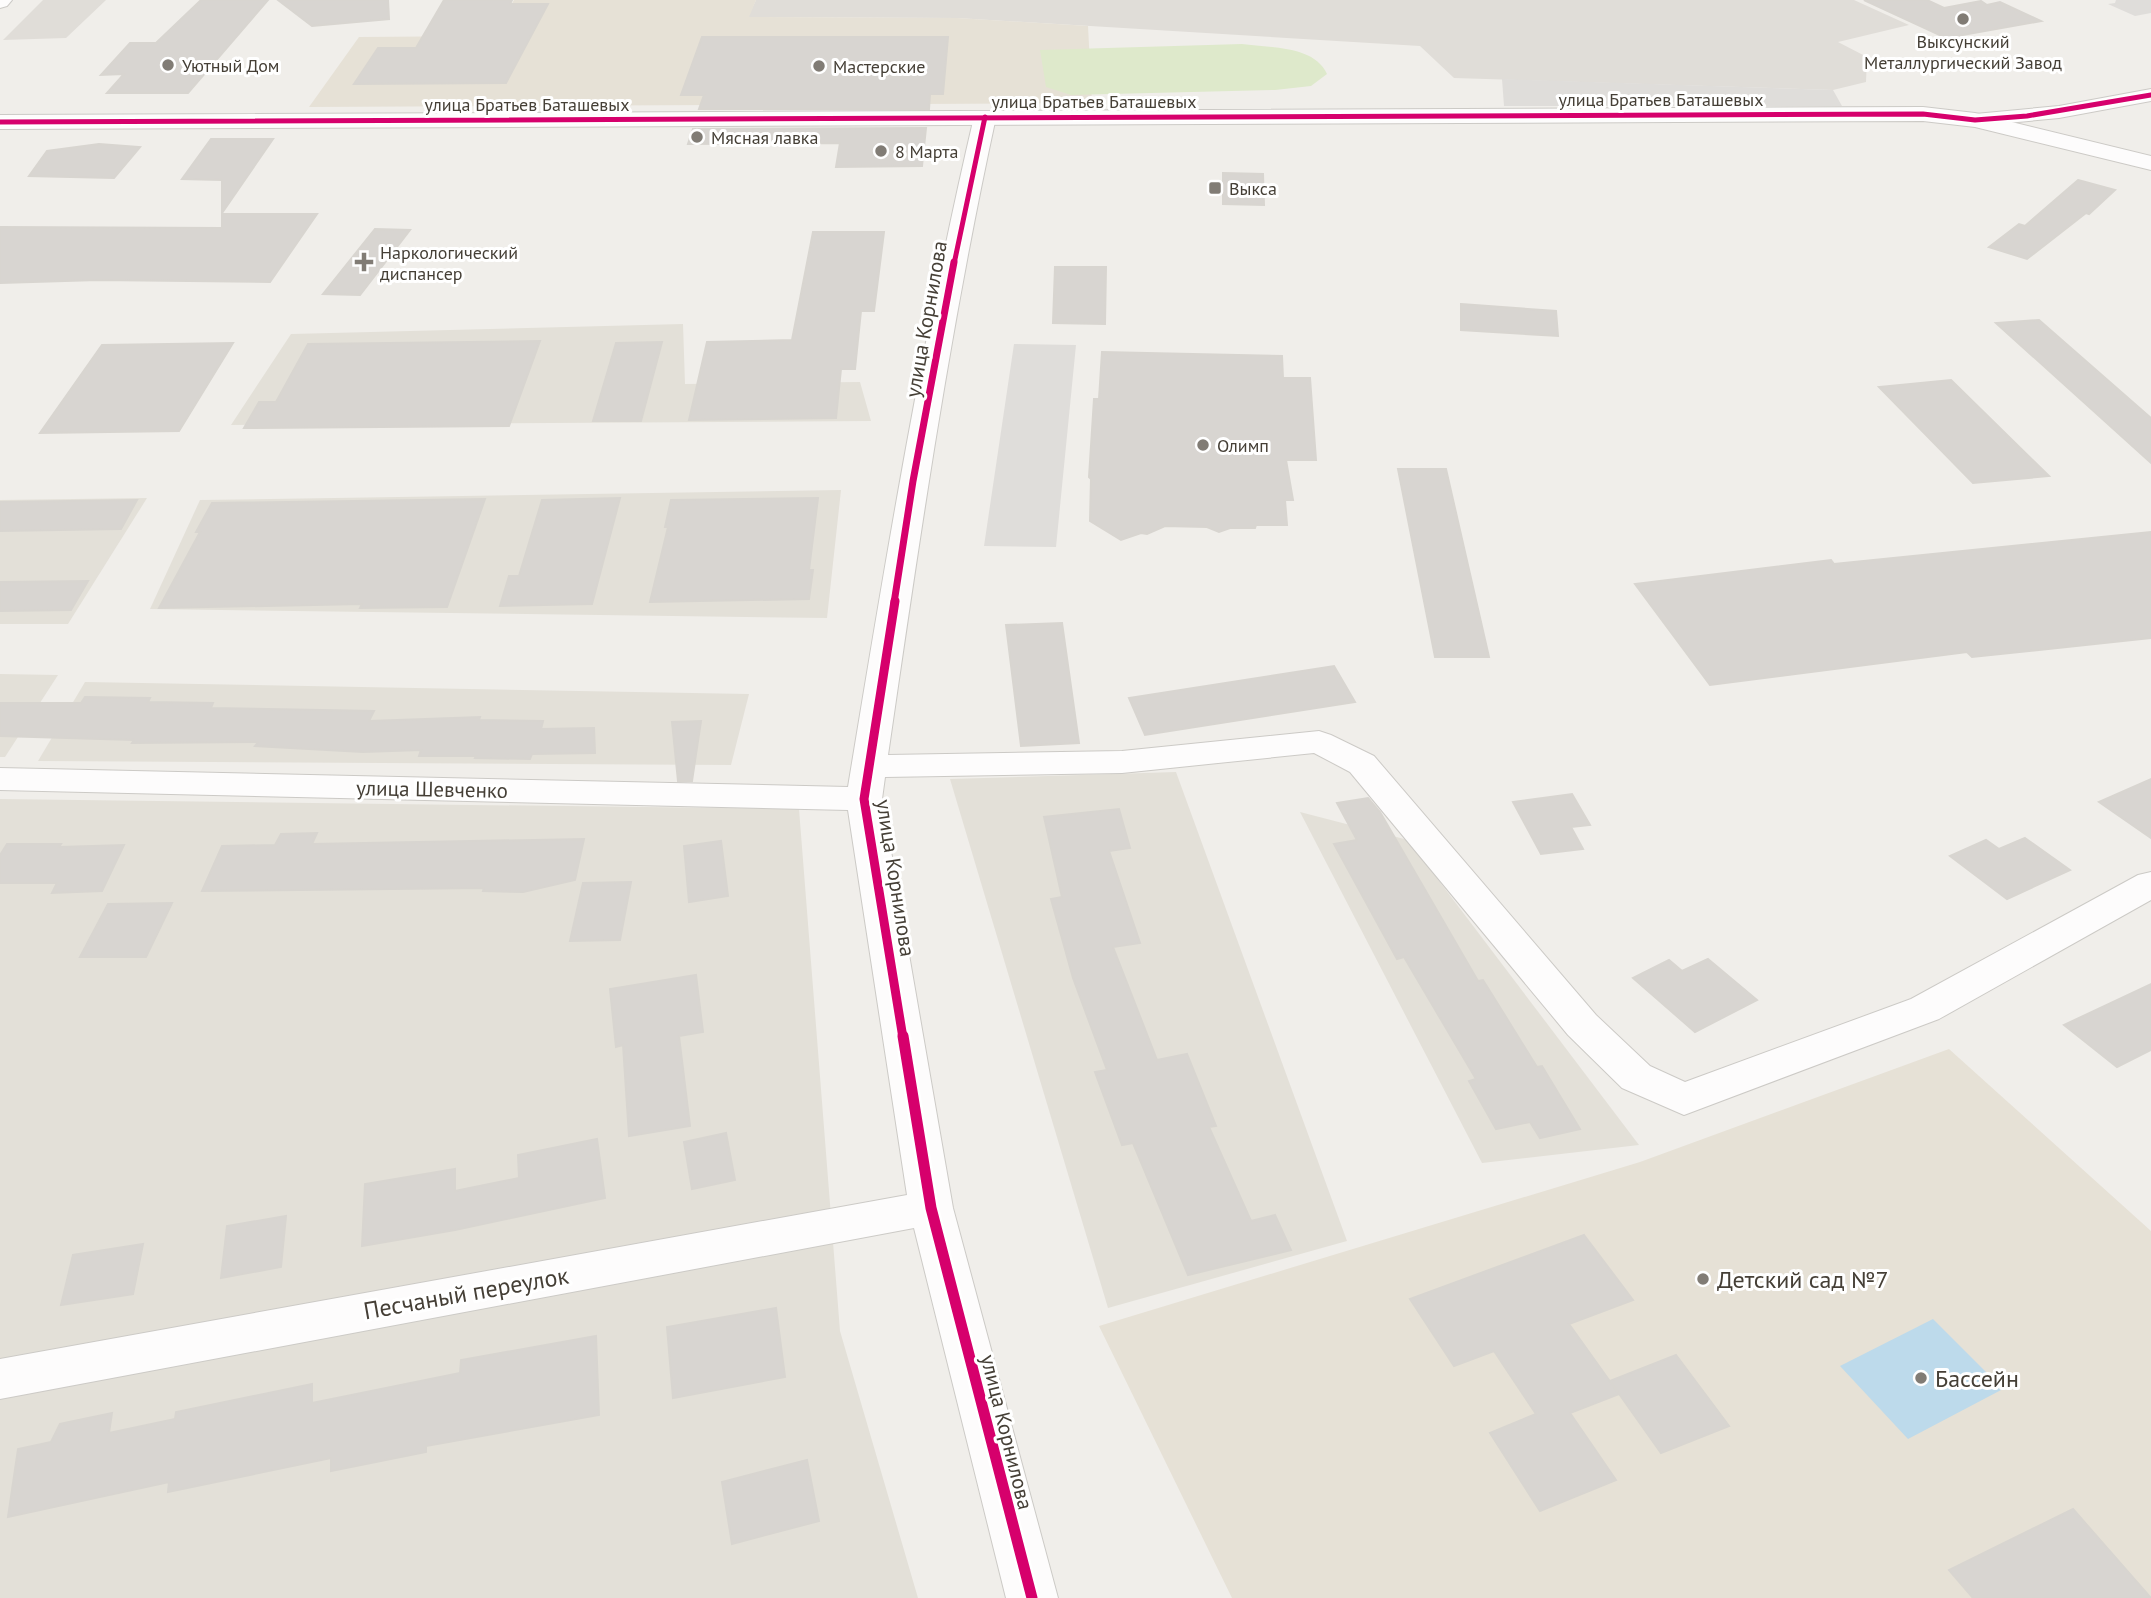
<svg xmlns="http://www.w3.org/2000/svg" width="2151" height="1598" viewBox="0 0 2151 1598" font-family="'PT Sans',sans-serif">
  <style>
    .residential { fill: #e3e0d8 }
    .industrial { fill: #e0ddd8 }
    .education { fill: #e6e1d6 }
    .green { fill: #dee9cb }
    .parking { fill: #dfddda }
    .water { fill: #bddaeb }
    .building { fill: #d8d5d1; stroke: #d8d5d0; stroke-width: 2 }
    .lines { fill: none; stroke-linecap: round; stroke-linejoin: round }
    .minor-casing { stroke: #cccac6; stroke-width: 2 }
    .tertiary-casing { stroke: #cccac6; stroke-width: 2 }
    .minor { fill: #fdfcfc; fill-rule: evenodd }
    .tertiary { fill: #fdfcfc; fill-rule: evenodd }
    .cycleway-far3-casing { stroke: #fff; stroke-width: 8 }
    .cycleway-far2-casing { stroke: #fff; stroke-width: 10 }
    .cycleway-far1-casing { stroke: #fff; stroke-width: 13 }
    .cycleway-casing { stroke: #fff; stroke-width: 16 }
    .cycleway-far3 { stroke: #d6006c; stroke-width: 5 }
    .cycleway-far2 { stroke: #d6006c; stroke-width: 7 }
    .cycleway-far1 { stroke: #d6006c; stroke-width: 9 }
    .cycleway { stroke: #d6006c; stroke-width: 11 }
    .poi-dot { fill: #817c75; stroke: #fff; stroke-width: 2.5 }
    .labels { text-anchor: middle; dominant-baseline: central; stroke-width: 6; stroke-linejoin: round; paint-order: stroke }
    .far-poi-label { font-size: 18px; fill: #453f36; stroke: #fff; text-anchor: start }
    .far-street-label { font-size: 18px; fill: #453f36; stroke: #fff }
    .street-label { font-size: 21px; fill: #453f36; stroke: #fff }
    .near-poi-label { font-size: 24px; fill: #453f36; stroke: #fff; text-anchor: start }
    .near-street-label { font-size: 24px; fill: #453f36; stroke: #fff }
  </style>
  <rect width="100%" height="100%" fill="#f0eeea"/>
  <!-- residential -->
  <g class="residential">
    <path d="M683 324 685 384 860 382 871 421 231 425 291 334Z"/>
    <path d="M841 490 827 618 150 609 200 500Z"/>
    <path d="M147 498 68 624H0V500Z"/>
    <path d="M0 674 58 675 5 757H0Z"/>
    <path d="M85 682 749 694 731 765 38 761Z"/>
    <path d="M1176 772 1347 1241 1108 1308 950 779Z"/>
    <path d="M0 799 799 809 840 1331 918 1598H0Z"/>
    <path d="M1300 812 1408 840 1639 1145 1482 1163Z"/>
  </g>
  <!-- industrial -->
  <g class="industrial">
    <path d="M43 0H106L66 38 3 40Z"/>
    <path d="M756 0H1854L1909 25 1838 42 1867 57 1866 82 1833 90 1454 78 1420 46 957 18 748 17Z"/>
  </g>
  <!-- education -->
  <g class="education">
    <path d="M514 0H756L749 17 957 18 1088 26 1092 103 309 107 359 37 493 36Z"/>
    <path d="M1949 1049 2151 1231V1598H1232L1099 1326 1640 1162Z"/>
  </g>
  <!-- green -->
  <path class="green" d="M1242 44C1269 48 1314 45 1327 74L1311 86 1275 90 1071 95 1046 87 1040 50Z"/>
  <!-- parking -->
  <g class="parking">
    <path d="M2116 0H2151V13L2135 16 2108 4 2115 3Z"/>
    <path d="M1502 79 1833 90 1842 106H1504Z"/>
    <path d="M1014 344 1076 345 1056 547 984 546Z"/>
  </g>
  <!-- water -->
  <path class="water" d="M1933 1319 2003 1389 1908 1439 1840 1366Z"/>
  <!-- building -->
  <g class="building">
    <path d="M201 0H268L188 93H107L124 74 101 75 130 43H156Z"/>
    <path d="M278 0H388L389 19 312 26Z"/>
    <path d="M444 0H512L510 4H548L506 83 354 84 378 48H416Z"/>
    <path d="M1864 0H1927L1944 8 1981 1 1987 5 2000 2 2041 21 1946 38Z"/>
    <path d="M702 37H948L943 94H930L929 109H699L704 95H681Z"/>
    <path d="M926 128 922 166 836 167 840 143 688 144 693 129Z"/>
    <path d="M211 139H273L222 213V180L182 179Z"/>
    <path d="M99 144 140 147 114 178 29 176 47 151Z"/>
    <path d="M1223 173 1263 174 1264 205 1223 204Z"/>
    <path d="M2078 180 2115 190 2089 214 2086 213 2027 259 1989 247 2019 224 2025 226Z"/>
    <path d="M222 214H317L270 282 98 280 0 283V227L222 228Z"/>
    <path d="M375 229 410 230 360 295 323 294Z"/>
    <path d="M813 232H884L874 311H861L855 369H841L836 418 689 420 707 342 792 340Z"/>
    <path d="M1055 267H1106L1105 324 1053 323Z"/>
    <path d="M1461 304 1556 311 1558 336 1461 330Z"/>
    <path d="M2039 320 2151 418V463L1996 323Z"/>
    <path d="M540 341 509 426 244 428 259 402H276L308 344Z"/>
    <path d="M662 342 641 421H593L616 343Z"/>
    <path d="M233 343 179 431 40 433 102 345Z"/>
    <path d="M1102 352 1282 356 1283 378H1310L1316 460H1286L1293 500H1285L1287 525H1256L1255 528H1230L1219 532 1207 527 1165 526 1147 534 1141 533 1121 540 1090 521 1091 479 1089 477 1094 399H1099Z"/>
    <path d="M1951 380 2049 476 1973 483 1879 387Z"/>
    <path d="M1398 469H1446L1489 657H1435Z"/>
    <path d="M620 498 592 604 500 606 509 576H519L542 500Z"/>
    <path d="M818 498 809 570H813L809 599 650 602 668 527H665L671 500Z"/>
    <path d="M485 499 447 607 360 608 362 604 159 608 200 532H196L212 503Z"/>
    <path d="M137 500 121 529 0 531V502Z"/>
    <path d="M2151 532V638L1972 657 1967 652 1710 685 1635 584 1831 560 1834 564Z"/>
    <path d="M88 581 71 610 0 611V582Z"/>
    <path d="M1062 623 1079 743 1021 746 1006 625Z"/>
    <path d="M1334 666 1355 702 1145 735 1129 698Z"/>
    <path d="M85 697 150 698 148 702 213 703 211 708 374 711 369 721 480 717 479 720 543 721 541 729 594 728 595 753 532 754 530 759 475 758 476 756H419L421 750 363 752 255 746 258 742 132 743 134 740 0 736V703H81Z"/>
    <path d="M701 721 692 781H678L672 722Z"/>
    <path d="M2151 779V838L2099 802Z"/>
    <path d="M1572 794 1590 825 1571 827 1583 849 1541 854 1513 802Z"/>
    <path d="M1368 798 1380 812 1478 981 1483 980 1537 1067 1542 1066 1580 1129 1540 1138 1530 1122 1496 1129 1469 1081 1476 1079 1404 957 1397 959 1334 844 1357 840 1337 803Z"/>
    <path d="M1119 809 1130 848 1109 851 1140 943 1113 947 1157 1060 1187 1054 1216 1126 1209 1127 1251 1221 1275 1215 1291 1250 1188 1275 1133 1143 1122 1145 1095 1072 1107 1070 1073 978 1051 899 1062 897 1044 817Z"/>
    <path d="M317 833 312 844 584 839 575 880 523 892 483 891 484 888 202 891 222 846 275 845 281 834Z"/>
    <path d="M2025 838 2070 870 2007 899 1950 856 1986 840 1999 849Z"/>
    <path d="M721 841 728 896 689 902 684 846Z"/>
    <path d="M7 844H61L59 847 124 845 102 891 52 893 57 883H0V855Z"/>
    <path d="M631 882 620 940 570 941 583 883Z"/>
    <path d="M172 903 146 957H80L108 904Z"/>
    <path d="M1708 959 1757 1000 1695 1032 1633 978 1669 960 1682 971Z"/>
    <path d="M696 975 703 1032 679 1036 690 1126 629 1136 623 1045 616 1047 610 989Z"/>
    <path d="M2151 984V1050L2117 1067 2064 1025Z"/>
    <path d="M726 1133 735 1180 692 1189 684 1142Z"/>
    <path d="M597 1139 605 1198 455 1230 362 1246 365 1184 455 1169V1191L519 1178 518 1155Z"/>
    <path d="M286 1216 281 1267 221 1278 227 1226Z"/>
    <path d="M1584 1235 1633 1300 1569 1324 1619 1394 1570 1413 1616 1480 1540 1511 1490 1433 1536 1414 1494 1351 1454 1366 1410 1299Z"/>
    <path d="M143 1244 133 1294 61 1305 73 1255Z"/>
    <path d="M776 1308 785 1377 673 1398 667 1327Z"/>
    <path d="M596 1336 599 1415 426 1446V1452L331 1471V1458L168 1492 169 1482 8 1517 18 1449 51 1442 60 1424 112 1413 109 1433 175 1419 176 1412 312 1384V1403L460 1373 461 1360Z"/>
    <path d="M1676 1355 1729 1426 1661 1453 1610 1381Z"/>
    <path d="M807 1460 819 1521 732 1544 722 1482Z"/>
    <path d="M2073 1509 2151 1598H1973L1949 1570Z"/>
  </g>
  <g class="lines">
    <defs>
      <g id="minor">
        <path d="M2151 89V101L2059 118 1975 126 1968 124 1964 120 1968 116 1975 114 2059 106Z"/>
        <path d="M985 111 992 113 996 117C950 328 919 541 888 755L1122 751 1319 731 1331 735 1374 756 1596 1015 1650 1066 1685 1082 1911 999 2138 875 2151 872V900L1939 1019 1684 1115 1622 1088 1568 1035 1350 772 1314 753 1122 773 885 777 882 799 953 1208 1058 1598H1006L914 1228 0 1399V1359L907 1195 848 810 0 790V768L848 787C885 563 922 339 974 117L978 113Z"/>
      </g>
      <g id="tertiary">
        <path d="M0 0H12L7 6 0 8Z"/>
        <path d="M1923 107 1975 113 2151 156V170L1975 127 1923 121 0 129V115Z"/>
      </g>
    </defs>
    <!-- minor casing -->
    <use href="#minor" class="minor-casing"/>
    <!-- tertiary casing -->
    <use href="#tertiary" class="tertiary-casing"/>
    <!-- minor -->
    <use href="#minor" class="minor"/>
    <!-- tertiary -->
    <use href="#tertiary" class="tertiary"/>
    <defs>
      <g id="cycleway-far3">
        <path d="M0 122 1923 114 1975 120 2027 116 2151 95"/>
        <path d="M954 264 985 117"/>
      </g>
      <path id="cycleway-far2" d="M894 603 913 481 954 262"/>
      <path id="cycleway-far1" d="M895 601 864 799 903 1038"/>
      <path id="cycleway" d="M903 1036 931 1208 1032 1598"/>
    </defs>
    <!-- cycleway-far3 casing -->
    <use href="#cycleway-far3" class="cycleway-far3-casing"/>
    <!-- cycleway-far2 casing -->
    <use href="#cycleway-far2" class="cycleway-far2-casing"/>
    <!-- cycleway-far1 casing -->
    <use href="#cycleway-far1" class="cycleway-far1-casing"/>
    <!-- cycleway casing -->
    <use href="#cycleway" class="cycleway-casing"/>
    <!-- cycleway-far3 -->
    <use href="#cycleway-far3" class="cycleway-far3"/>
    <!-- cycleway-far2 -->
    <use href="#cycleway-far2" class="cycleway-far2"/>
    <!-- cycleway-far1 -->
    <use href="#cycleway-far1" class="cycleway-far1"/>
    <!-- cycleway -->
    <use href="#cycleway" class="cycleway"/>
  </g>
  <!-- markers -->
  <g class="poi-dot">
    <circle cx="1963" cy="19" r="7"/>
    <circle cx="168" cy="65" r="7"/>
    <circle cx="819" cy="66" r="7"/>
    <circle cx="697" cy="137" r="7"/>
    <circle cx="881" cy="151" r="7"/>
    <rect x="1208" y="181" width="14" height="14" rx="3.5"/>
    <path d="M360.5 251.5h7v7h7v7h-7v7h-7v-7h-7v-7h7z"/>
    <circle cx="1203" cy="445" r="7"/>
    <circle cx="1703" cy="1279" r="7"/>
    <circle cx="1921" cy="1378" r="7"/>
  </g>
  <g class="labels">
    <!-- far-poi labels -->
    <g class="far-poi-label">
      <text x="1963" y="41" text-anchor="middle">Выксунский<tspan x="1963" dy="21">Металлургический Завод</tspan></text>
      <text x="182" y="65">Уютный Дом</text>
      <text x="833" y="66">Мастерские</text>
      <text x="711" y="137">Мясная лавка</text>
      <text x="895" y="151">8 Марта</text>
      <text x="1229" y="188">Выкса</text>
      <text x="380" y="252">Наркологический<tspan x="380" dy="21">диспансер</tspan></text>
      <text x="1217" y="445">Олимп</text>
    </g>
    <!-- far-street labels -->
    <g class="far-street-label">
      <text x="1661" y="99">улица Братьев Баташевых</text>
      <text x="1094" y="101">улица Братьев Баташевых</text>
      <text x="527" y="104">улица Братьев Баташевых</text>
    </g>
    <!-- street labels -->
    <g class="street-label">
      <text transform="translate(926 319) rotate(-80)">улица Корнилова</text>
      <text transform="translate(432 789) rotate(1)">улица Шевченко</text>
      <text transform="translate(896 878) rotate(81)">улица Корнилова</text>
      <text transform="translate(1007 1432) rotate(76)">улица Корнилова</text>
    </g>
    <!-- near-poi labels -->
    <g class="near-poi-label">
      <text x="1717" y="1279">Детский сад №7</text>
      <text x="1935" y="1378">Бассейн</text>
    </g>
    <!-- near-street labels -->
    <g class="near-street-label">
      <text transform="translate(466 1293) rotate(-10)">Песчаный переулок</text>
    </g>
  </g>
</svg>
